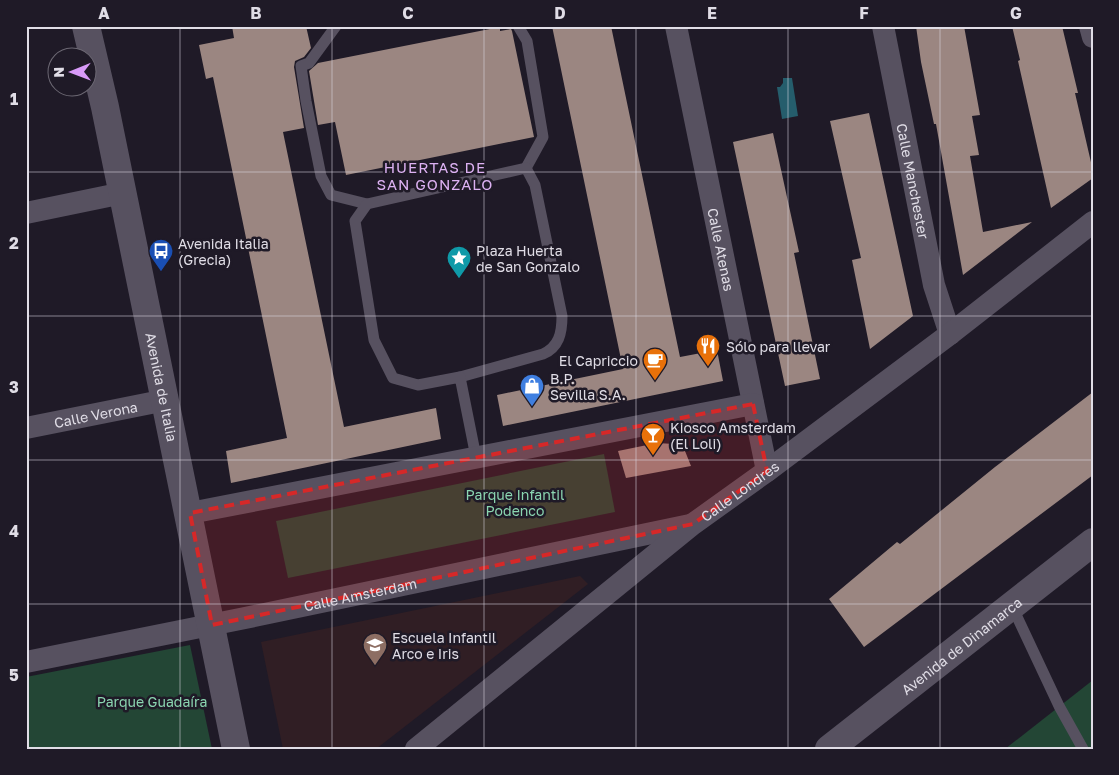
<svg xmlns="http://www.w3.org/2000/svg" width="1119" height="775" viewBox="0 0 1119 775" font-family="'Golos Text',sans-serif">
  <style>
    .education { fill: #301e24 }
    .green { fill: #234635 }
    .water { fill: #255d6c }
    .building { fill: #9b8681 }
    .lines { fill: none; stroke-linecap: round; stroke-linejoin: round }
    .lane { stroke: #575160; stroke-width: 11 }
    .street { stroke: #575160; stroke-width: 22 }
    .secondary { stroke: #575160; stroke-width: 28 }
    .marked { fill: #d62828; fill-opacity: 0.2; stroke: #d62828; stroke-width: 4; stroke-dasharray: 10 6; stroke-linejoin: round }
    .grid { fill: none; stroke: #e0dde6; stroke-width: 1; stroke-opacity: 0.55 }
    .labels { text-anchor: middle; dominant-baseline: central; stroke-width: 5; stroke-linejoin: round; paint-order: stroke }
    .street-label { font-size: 14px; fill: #e0dde6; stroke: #1f1a27 }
    .poi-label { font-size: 14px; fill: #e0dde6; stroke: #1f1a27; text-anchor: start }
    .park-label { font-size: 14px; fill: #8bd6b1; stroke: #1f1a27 }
    .neighbourhood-label { font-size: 15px; letter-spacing: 1px; fill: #dcb1f2; stroke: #1f1a27 }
    .neatline { fill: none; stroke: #e0dde6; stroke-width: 2 }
    .grid-label { font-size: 16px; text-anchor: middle; font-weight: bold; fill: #e0dde6 }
  </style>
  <rect width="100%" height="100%" fill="#1f1a27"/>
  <!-- education -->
  <path class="education" d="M580 576 588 584 376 749H283L261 642Z"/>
  <!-- green -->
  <g class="green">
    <path d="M604 454 615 512 288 578 276 521Z"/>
    <path d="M190 645 212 749H26V677Z"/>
    <path d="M1093 680V749H1005Z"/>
  </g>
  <!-- water -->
  <path class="water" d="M783 78H792L798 116 782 119 777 87H780L783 83Z"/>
  <!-- building -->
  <g class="building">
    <path d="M232 26H306L311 48 304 57 295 61 294 67 304 128 283 132 344 427 436 408 441 439 231 483 226 451 287 438 213 77 206 79 199 45 234 38Z"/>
    <path d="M552 26H611L680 357 717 350 723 381 503 426 497 395 623 369Z"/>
    <path d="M916 26H964L980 115 972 116 979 155 970 156 983 232 1032 222 963 275 936 124H934L921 62Z"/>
    <path d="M1012 26H1062L1078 93H1075L1093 171V178L1051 208 1018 61 1020 60Z"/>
    <path d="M500 27V31L511 29 512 31 534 137 346 175 335 122 318 125 309 71 318 63Z"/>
    <path d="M869 113 913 316 870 349 852 260 861 258 830 121Z"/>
    <path d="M773 133 799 252 794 253 820 379 785 386 733 142Z"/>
    <path d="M1093 392V475L864 647 829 599 897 542 900 544 995 467Z"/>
    <path d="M657 443 674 444 685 451 691 466 626 478 618 451Z"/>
  </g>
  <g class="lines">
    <!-- lane -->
    <g class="lane">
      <path d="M336 26 309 63 301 66 306 101 321 176 331 195 367 204"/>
      <path d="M518 26 527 41 543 137 526 168"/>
      <path d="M460 377 543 354C559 347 562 333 562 316L535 185 526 168"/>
      <path d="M476 457 460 377 418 385 393 378 374 340 355 221 367 204 526 168"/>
      <path d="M1012 606 1059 706 1083 749"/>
    </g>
    <!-- street -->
    <g class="street">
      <path id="s1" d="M676 26 767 471"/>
      <path id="s2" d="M883 26 934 285 950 334"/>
      <path d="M1090 26 1093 37"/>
      <path d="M26 213 123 193"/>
      <path id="s3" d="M26 428 166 400"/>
      <path d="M190 513 753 404"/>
      <path id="s4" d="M26 662 245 618 690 525"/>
      <path id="s5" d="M416 749 693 524 767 471 950 334 1093 222"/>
    </g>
    <!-- secondary -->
    <g class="secondary">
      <path id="s6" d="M86 26 105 107 236 749"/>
      <path id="s7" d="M829 749 1093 542"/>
    </g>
  </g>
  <!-- marked area -->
  <path class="marked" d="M753 404 767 471 693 524 212 625 190 513Z"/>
  <!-- grid -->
  <path class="grid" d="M180 26V749M332 26V749M484 26V749M636 26V749M788 26V749M940 26V749M26 172H1093M26 316H1093M26 460H1093M26 604H1093"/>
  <!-- icons -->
  <defs>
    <symbol id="bus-pin" viewBox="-11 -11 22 30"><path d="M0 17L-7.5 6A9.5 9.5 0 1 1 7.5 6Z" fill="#1a4fb4" stroke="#1f1a27"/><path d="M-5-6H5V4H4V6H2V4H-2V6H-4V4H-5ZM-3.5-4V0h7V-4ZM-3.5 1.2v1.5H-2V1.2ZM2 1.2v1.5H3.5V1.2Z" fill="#fff"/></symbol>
    <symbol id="sight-pin" viewBox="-11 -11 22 30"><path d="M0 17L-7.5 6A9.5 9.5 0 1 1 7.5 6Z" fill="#0f9aa8" stroke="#1f1a27"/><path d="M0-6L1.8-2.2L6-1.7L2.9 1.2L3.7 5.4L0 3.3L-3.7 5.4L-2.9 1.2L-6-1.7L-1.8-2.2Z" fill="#fff"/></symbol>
    <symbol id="restaurant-pin" viewBox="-11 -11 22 30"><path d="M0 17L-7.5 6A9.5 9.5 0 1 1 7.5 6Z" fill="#e8710a" stroke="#1f1a27"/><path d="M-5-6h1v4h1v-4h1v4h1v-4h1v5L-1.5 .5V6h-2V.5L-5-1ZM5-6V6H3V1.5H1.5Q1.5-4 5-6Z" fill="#fff"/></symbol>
    <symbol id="cafe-pin" viewBox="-11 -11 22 30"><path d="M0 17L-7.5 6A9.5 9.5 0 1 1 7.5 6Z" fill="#e8710a" stroke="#1f1a27"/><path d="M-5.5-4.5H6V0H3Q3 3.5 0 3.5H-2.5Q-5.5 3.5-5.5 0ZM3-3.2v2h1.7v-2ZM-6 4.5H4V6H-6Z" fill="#fff"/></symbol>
    <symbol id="shop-pin" viewBox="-11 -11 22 30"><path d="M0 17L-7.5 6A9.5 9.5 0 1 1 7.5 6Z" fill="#3f7fe0" stroke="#1f1a27"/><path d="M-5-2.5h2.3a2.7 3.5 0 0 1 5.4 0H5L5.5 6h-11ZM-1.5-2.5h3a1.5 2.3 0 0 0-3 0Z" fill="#fff"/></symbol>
    <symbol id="bar-pin" viewBox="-11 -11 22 30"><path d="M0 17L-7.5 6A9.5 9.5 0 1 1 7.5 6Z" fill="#e8710a" stroke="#1f1a27"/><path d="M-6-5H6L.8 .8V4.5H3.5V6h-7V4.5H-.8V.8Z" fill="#fff"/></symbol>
    <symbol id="school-pin" viewBox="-11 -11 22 30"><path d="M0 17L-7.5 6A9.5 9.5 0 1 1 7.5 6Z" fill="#8d6e63" stroke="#1f1a27"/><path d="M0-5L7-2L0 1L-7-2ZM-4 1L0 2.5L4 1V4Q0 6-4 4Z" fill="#fff"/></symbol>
  </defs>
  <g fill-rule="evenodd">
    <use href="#bus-pin" x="147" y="237" width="28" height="38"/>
    <use href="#sight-pin" x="445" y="244" width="28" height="38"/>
    <use href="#restaurant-pin" x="694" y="332" width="28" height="38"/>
    <use href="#cafe-pin" x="641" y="346" width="28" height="38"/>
    <use href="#shop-pin" x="518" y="372" width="28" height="38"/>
    <use href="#bar-pin" x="639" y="421" width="28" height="38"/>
    <use href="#school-pin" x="361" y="631" width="28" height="38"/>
  </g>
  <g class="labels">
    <!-- street labels -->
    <g class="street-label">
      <text stroke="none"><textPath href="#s2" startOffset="158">Calle Manchester</textPath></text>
      <text stroke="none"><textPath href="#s1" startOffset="228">Calle Atenas</textPath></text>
      <text stroke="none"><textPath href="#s6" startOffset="369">Avenida de Italia</textPath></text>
      <text stroke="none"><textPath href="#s3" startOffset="71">Calle Verona</textPath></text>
      <text stroke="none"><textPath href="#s5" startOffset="414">Calle Londres</textPath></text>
      <text stroke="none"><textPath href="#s4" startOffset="341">Calle Amsterdam</textPath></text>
      <text stroke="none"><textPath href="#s7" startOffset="168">Avenida de Dinamarca</textPath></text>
    </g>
    <!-- poi labels -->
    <g class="poi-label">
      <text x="178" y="243">Avenida Italia<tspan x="178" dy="16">(Grecia)</tspan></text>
      <text x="476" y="250">Plaza Huerta<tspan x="476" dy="16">de San Gonzalo</tspan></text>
      <text x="726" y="346">Sólo para llevar</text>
      <text x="638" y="360" text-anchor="end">El Capriccio</text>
      <text x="550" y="378">B.P.<tspan x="550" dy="16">Sevilla S.A.</tspan></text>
      <text x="670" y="427">Kiosco Amsterdam<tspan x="670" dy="16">(El Loli)</tspan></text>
      <text x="392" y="637">Escuela Infantil<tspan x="392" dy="16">Arco e Iris</tspan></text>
    </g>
    <!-- park labels -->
    <g class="park-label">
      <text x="515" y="494">Parque Infantil<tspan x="515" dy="16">Podenco</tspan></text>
      <text x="152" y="701">Parque Guadaíra</text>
    </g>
    <!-- neighbourhood labels -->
    <g class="neighbourhood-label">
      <text x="435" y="167">HUERTAS DE<tspan x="435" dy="17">SAN GONZALO</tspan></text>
    </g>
  </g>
  <!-- border -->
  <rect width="1119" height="775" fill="none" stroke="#1f1a27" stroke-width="55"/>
  <!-- north arrow -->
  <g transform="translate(72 72) rotate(269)"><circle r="24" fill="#1f1a27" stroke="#6c6873"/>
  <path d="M0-4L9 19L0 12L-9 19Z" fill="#d89af8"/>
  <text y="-8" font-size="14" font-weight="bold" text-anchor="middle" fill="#e0dde6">N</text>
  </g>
  <rect x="28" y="28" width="1064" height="720" class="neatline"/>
  <g class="grid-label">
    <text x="104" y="19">A</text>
    <text x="256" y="19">B</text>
    <text x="408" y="19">C</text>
    <text x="560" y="19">D</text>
    <text x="712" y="19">E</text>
    <text x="864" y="19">F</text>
    <text x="1016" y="19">G</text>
    <text x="14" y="105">1</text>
    <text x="14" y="249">2</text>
    <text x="14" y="393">3</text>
    <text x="14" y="537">4</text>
    <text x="14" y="681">5</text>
  </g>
</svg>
